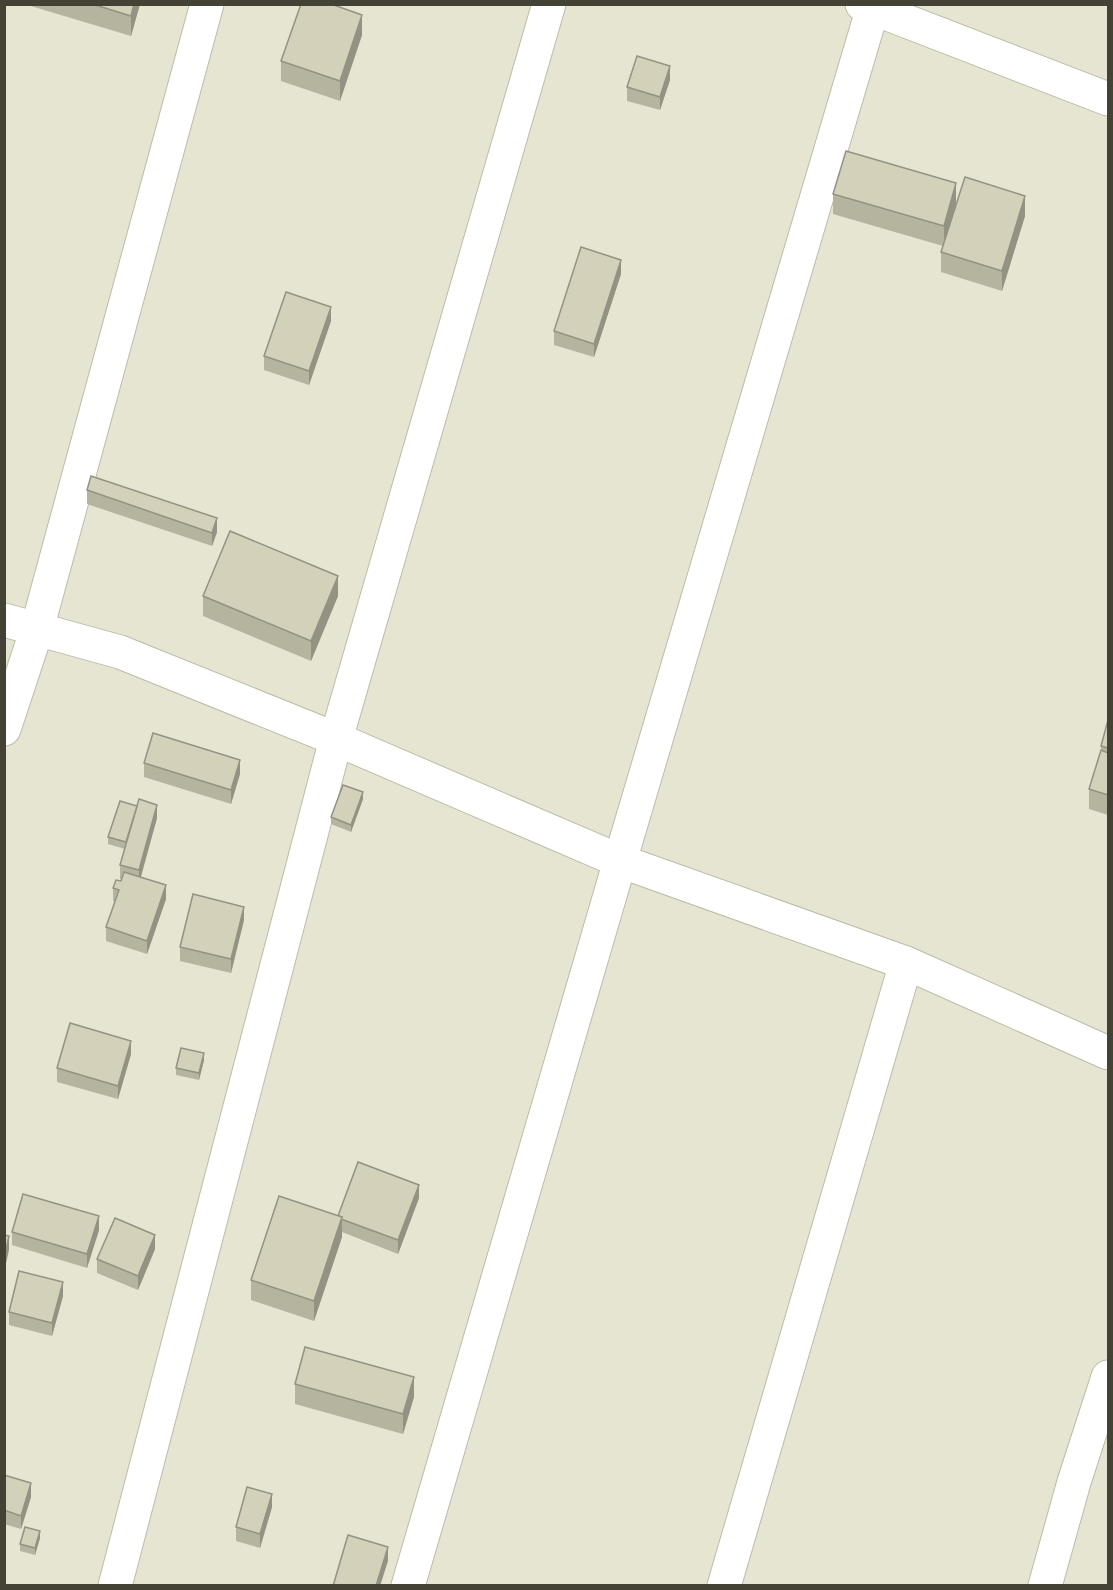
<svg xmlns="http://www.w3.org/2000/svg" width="1113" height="1590" viewBox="0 0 1113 1590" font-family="'Space Grotesk',sans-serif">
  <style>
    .residential { fill: #e6e5d1 }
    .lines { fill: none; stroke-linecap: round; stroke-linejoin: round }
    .minor-casing { stroke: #bdbca6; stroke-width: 35 }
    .minor { stroke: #fff; stroke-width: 33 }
    .wall { fill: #b5b49f }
    .shaded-wall { fill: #949282 }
    .building { fill: #d3d1b9; stroke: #949282; stroke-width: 1.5 }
  </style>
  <rect width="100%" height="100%" fill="#f2f2e3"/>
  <!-- residential -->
  <rect class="residential" x="5" y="5" width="1103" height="1580"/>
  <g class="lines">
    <defs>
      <g id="minor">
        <path d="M862 4 1108 99"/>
        <path d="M4 620 120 652 336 739 620 861 906 963 1108 1053"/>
        <path d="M4 729 37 629 207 4"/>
        <path d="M115 1586 336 739 549 4"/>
        <path d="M408 1586 620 861 874 4"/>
        <path d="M724 1586 906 963"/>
        <path d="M1045 1586 1074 1482 1108 1377"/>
      </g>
    </defs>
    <!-- minor casing -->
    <use href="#minor" class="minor-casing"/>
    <!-- minor -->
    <use href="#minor" class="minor"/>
  </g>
  <!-- wall -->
  <g class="wall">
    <path d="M24 4H140L131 36Z"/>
    <path d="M362 35 340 101 281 81V61Z"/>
    <path d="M670 80 660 110 627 101V87Z"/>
    <path d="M833 194 956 203 1025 216 1002 291 941 272V252L943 246 833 214Z"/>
    <path d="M621 274 594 357 554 345V331Z"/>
    <path d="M331 321 309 385 264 370V356Z"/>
    <path d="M87 490 217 532 212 546 87 504Z"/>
    <path d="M203 596H338L311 661 203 616Z"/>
    <path d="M1108 720V815L1089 809V789L1101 752V746Z"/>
    <path d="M144 763 240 774 231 804 144 777Z"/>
    <path d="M363 799 351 832 331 824V817Z"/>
    <path d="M157 818 140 877 166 899 147 954 106 941V927L115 902 113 901V888L121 881 122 879H120V865L125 849 108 844V837Z"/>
    <path d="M244 920 231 973 180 961V947Z"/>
    <path d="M131 1054 118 1099 57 1082V1068Z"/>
    <path d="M204 1060 199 1080 176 1075V1068Z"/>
    <path d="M419 1198 398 1254 342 1232V1237L314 1321 251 1300V1280L338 1216Z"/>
    <path d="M99 1230 87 1268 12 1245V1232Z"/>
    <path d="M155 1249 138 1290 97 1273V1259Z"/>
    <path d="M63 1296 52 1336 9 1325V1312Z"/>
    <path d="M295 1384 414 1397 403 1434 295 1404Z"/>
    <path d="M4 1475 31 1497 21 1529 4 1524Z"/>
    <path d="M272 1507 260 1548 236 1541V1527Z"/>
    <path d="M40 1538 35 1555 20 1551V1544Z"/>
  </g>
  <!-- shaded-wall -->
  <g class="shaded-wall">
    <path d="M134 4H140L131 36V16Z"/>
    <path d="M362 15V35L340 101V81Z"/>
    <path d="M670 66V80L660 110V97Z"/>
    <path d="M956 183V203L944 246V226Z"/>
    <path d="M1025 196V216L1002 291V271Z"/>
    <path d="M621 260V274L594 357V344Z"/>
    <path d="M331 307V321L309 385V371Z"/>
    <path d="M217 518V532L212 546V533Z"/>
    <path d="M338 576V596L311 661V641Z"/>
    <path d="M240 760V774L231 804V790Z"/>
    <path d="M363 792V799L351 832V825Z"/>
    <path d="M157 805V818L139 884V870Z"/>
    <path d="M166 885V899L147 954V941Z"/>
    <path d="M244 907V920L231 973V959Z"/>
    <path d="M131 1041V1054L118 1099V1086Z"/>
    <path d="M204 1053V1060L199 1080V1073Z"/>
    <path d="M419 1185V1198L398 1254V1240Z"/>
    <path d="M99 1216V1230L87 1268V1254Z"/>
    <path d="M342 1217V1237L314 1321V1301Z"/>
    <path d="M155 1235V1249L138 1290V1276Z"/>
    <path d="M9 1236V1250L4 1272V1258Z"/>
    <path d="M63 1282V1296L52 1336V1323Z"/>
    <path d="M414 1377V1397L403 1434V1414Z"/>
    <path d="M31 1483V1497L21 1529V1516Z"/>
    <path d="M272 1494V1507L260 1548V1534Z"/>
    <path d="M40 1531V1538L35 1555V1548Z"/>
    <path d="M388 1547V1561L380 1586H376Z"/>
  </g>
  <!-- building -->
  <g class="building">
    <path d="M92 4H134L131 16Z"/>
    <path d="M301 4H331L362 15 340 81 281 61Z"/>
    <path d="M637 56 670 66 660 97 627 87Z"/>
    <path d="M846 151 956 183 944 226 833 194Z"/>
    <path d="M965 177 1025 196 1002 271 941 252Z"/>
    <path d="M581 247 621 260 594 344 554 331Z"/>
    <path d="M286 292 331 307 309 371 264 356Z"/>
    <path d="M91 476 217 518 212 533 87 490Z"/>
    <path d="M230 531 338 576 311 641 203 596Z"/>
    <path d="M1108 720V748L1101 746Z"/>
    <path d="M153 733 240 760 231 790 144 763Z"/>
    <path d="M1101 750 1108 753V795L1089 789Z"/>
    <path d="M343 785 363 792 351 825 331 817Z"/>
    <path d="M139 799 157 805 139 870 120 865Z"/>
    <path d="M120 801 137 806 126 842 108 837Z"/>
    <path d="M124 872 166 885 147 941 106 927 119 890 113 888 116 880 121 881Z"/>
    <path d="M193 894 244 907 231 959 180 947Z"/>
    <path d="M70 1023 131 1041 118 1086 57 1068Z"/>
    <path d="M181 1048 204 1053 199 1073 176 1068Z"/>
    <path d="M358 1162 419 1185 398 1240 341 1219 342 1217 338 1216Z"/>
    <path d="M23 1194 99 1216 87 1254 12 1232Z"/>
    <path d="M279 1196 342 1217 314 1301 251 1280Z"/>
    <path d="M115 1218 155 1235 138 1276 97 1259Z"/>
    <path d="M4 1235 9 1236 4 1258Z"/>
    <path d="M19 1271 63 1282 52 1323 9 1312Z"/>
    <path d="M305 1347 414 1377 403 1414 295 1384Z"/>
    <path d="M4 1475 31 1483 21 1516 4 1510Z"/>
    <path d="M247 1487 272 1494 260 1534 236 1527Z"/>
    <path d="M25 1527 40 1531 35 1548 20 1544Z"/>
    <path d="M348 1535 388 1547 376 1586H333Z"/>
  </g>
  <!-- border -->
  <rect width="1113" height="1590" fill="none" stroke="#444234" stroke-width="12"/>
</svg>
